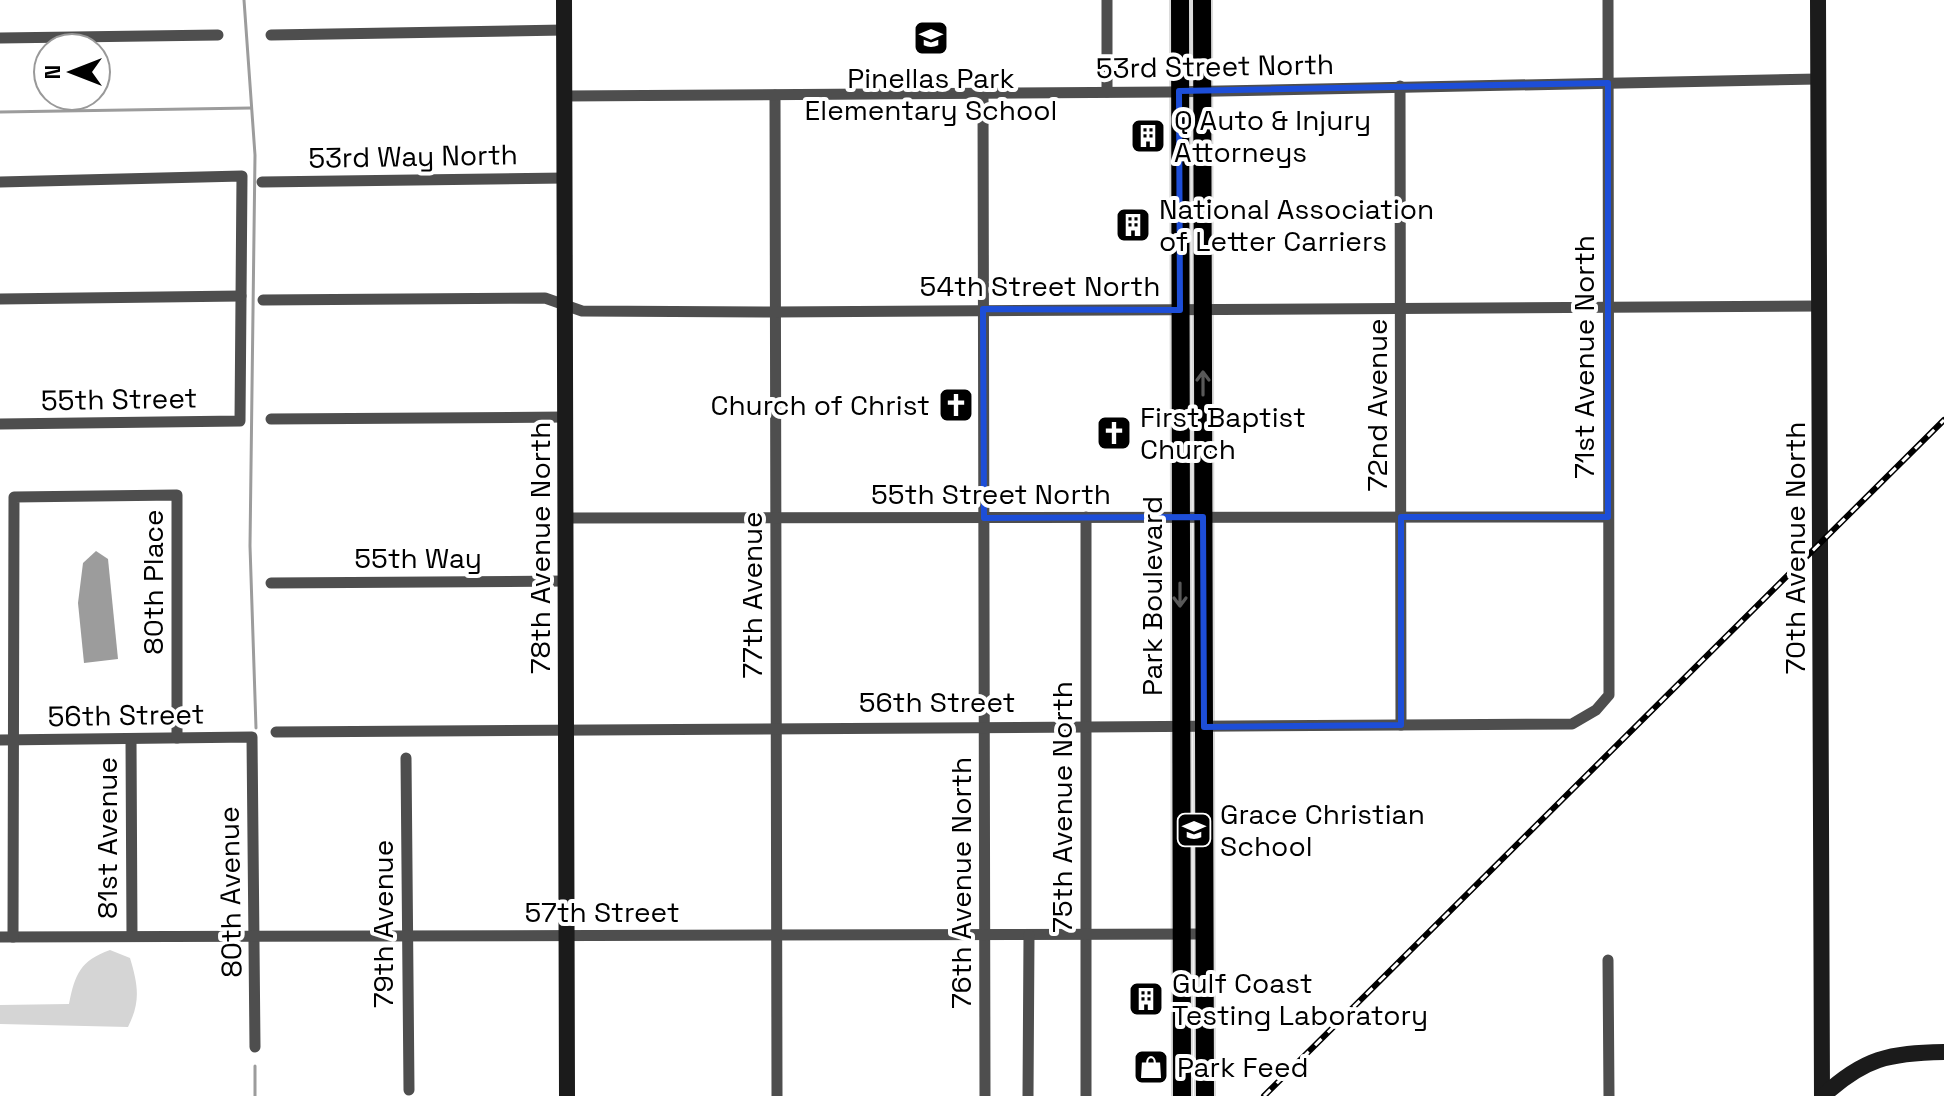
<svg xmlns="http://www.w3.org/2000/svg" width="1944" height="1096" viewBox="0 0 1944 1096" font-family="'Space Grotesk',sans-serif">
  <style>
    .green { fill: #d5d5d5 }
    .water { fill: #9c9c9c }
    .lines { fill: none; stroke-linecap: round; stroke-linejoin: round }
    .stream { stroke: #9c9c9c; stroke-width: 3 }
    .primary-casing { stroke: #dbdbdb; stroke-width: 22 }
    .street { stroke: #4e4e4e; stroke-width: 11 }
    .secondary { stroke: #1b1b1b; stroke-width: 16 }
    .primary { stroke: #000; stroke-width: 18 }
    .rail-casing { stroke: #000; stroke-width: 6 }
    .rail { stroke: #fff; stroke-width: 3; stroke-dasharray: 9; stroke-linecap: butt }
    .oneway { stroke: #595959 }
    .marked { fill: none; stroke: #1d4ed8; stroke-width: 6; stroke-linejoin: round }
    .labels { text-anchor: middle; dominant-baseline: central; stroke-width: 8; stroke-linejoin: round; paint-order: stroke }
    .street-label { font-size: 28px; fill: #000; stroke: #fff }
    .poi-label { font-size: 28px; fill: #000; stroke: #fff; text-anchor: start }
  </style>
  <rect width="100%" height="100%" fill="#fff"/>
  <!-- green -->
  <path class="green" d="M110 950 130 958C138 985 141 1001 128 1027L0 1024V1005L69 1004C75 974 80 961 110 950Z"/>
  <!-- water -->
  <path class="water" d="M96 551 108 559 118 659 84 663 78 603 83 563Z"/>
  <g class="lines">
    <!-- stream -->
    <g class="stream">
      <path d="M244 0 255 155 250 546 256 728"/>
      <path d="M0 112 251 108"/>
      <path d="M255 1066V1096"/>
    </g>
    <defs>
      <g id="primary">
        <path d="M1180 0 1182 1096"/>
        <path d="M1202 0 1205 1096"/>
      </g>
    </defs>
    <!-- primary casing -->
    <use href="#primary" class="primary-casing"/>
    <!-- street -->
    <g class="street">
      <path d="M271 35 564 30"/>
      <path d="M0 38 218 35"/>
      <path d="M1400 86 1401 725"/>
      <path d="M1107 92V0"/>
      <path d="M983 93 985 1096"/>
      <path d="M775 95 777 1096"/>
      <path d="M565 96 1169 92 1818 79"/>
      <path d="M0 182 242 176 240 421 0 424"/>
      <path d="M262 182 565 178"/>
      <path d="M0 299 241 296"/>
      <path d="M263 300 545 298 582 311 775 312 1820 306"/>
      <path d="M271 419 566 417"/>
      <path d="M1086 517V1096"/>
      <path d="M566 518 1608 517"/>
      <path d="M271 583 566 581"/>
      <path d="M276 732 1572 724 1596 710 1609 695 1608 0"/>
      <path d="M131 739 132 936"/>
      <path d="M0 740 252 737 255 1047"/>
      <path d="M406 758 409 1090"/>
      <path d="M0 937 1205 934"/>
      <path d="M13 937 14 497 177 495V738"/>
      <path d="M1608 960 1609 1096"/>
      <path d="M1028 1096 1029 935"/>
    </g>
    <!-- secondary -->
    <g class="secondary">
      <path d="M564 0 567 1096"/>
      <path d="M1818 0 1822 1096"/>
      <path d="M1823 1096C1864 1058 1889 1053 1944 1052"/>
    </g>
    <!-- primary -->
    <use href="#primary" class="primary"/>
    <defs>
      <path id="rail" d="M1264 1096 1944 420"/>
    </defs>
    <!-- rail casing -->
    <use href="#rail" class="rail-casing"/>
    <!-- rail -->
    <use href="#rail" class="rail"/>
  </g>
  <!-- one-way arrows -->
  <defs><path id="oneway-shaft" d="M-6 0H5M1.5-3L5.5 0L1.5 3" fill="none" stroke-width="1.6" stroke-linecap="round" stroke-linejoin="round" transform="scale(2)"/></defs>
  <g class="oneway">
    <use href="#oneway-shaft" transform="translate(1203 383) rotate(-90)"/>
    <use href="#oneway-shaft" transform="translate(1180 595) rotate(90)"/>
  </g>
  <!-- marked area -->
  <path class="marked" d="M1608 83V517H1401V725L1204 727 1203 517 984 518 983 309 1180 310 1179 91Z"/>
  <!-- icons -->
  <defs>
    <symbol id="school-square" viewBox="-11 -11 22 22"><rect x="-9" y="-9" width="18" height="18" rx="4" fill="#000" stroke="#fff"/><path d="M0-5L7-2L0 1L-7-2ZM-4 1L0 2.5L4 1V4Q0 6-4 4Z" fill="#fff"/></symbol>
    <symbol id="building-square" viewBox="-11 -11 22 22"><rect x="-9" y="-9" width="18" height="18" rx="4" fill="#000" stroke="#fff"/><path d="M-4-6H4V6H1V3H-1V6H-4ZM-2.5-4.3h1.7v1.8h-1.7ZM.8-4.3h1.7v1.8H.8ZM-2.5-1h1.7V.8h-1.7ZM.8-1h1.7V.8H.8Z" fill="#fff"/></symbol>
    <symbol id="church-square" viewBox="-11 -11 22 22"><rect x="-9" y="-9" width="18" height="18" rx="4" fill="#000" stroke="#fff"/><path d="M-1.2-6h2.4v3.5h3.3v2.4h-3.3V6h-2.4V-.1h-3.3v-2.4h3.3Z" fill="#fff"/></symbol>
    <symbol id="shop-square" viewBox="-11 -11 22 22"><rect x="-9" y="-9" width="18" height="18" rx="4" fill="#000" stroke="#fff"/><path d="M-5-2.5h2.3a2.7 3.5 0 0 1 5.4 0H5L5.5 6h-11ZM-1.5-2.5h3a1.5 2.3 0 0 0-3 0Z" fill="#fff"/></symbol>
  </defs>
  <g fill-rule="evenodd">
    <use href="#school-square" x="911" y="18" width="40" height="40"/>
    <use href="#building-square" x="1128" y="116" width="40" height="40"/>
    <use href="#building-square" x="1113" y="205" width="40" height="40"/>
    <use href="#church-square" x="936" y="385" width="40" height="40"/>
    <use href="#church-square" x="1094" y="413" width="40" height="40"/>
    <use href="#school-square" x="1174" y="810" width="40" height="40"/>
    <use href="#building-square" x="1126" y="979" width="40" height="40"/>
    <use href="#shop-square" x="1131" y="1047" width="40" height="40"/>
  </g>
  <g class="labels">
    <!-- street labels -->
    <g class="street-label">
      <text transform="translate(1215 66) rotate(-1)">53rd Street North</text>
      <text transform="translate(413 156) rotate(-1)">53rd Way North</text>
      <text x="1040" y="286">54th Street North</text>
      <text transform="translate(1584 357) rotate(-90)">71st Avenue North</text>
      <text transform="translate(119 399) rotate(-1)">55th Street</text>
      <text transform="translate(1377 405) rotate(-90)">72nd Avenue</text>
      <text x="991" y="494">55th Street North</text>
      <text transform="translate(540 548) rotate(-90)">78th Avenue North</text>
      <text transform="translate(1795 548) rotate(-90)">70th Avenue North</text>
      <text x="418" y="558">55th Way</text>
      <text transform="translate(153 582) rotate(-90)">80th Place</text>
      <text transform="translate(752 595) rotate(-90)">77th Avenue</text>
      <text transform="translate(1152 596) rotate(-90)">Park Boulevard</text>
      <text x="937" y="702">56th Street</text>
      <text transform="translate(126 715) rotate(-1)">56th Street</text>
      <text transform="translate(1062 807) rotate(-90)">75th Avenue North</text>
      <text transform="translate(107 838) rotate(-90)">81st Avenue</text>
      <text transform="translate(961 883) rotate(-90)">76th Avenue North</text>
      <text transform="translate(230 892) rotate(-91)">80th Avenue</text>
      <text x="602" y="912">57th Street</text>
      <text transform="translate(383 924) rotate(-90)">79th Avenue</text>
    </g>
    <!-- poi labels -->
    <g class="poi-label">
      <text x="931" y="78" text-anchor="middle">Pinellas Park<tspan x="931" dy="32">Elementary School</tspan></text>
      <text x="1174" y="120">Q Auto &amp; Injury<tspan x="1174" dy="32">Attorneys</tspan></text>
      <text x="1159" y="209">National Association<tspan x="1159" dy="32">of Letter Carriers</tspan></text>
      <text x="930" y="405" text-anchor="end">Church of Christ</text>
      <text x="1140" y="417">First Baptist<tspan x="1140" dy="32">Church</tspan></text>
      <text x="1220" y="814">Grace Christian<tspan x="1220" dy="32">School</tspan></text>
      <text x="1172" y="983">Gulf Coast<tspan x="1172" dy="32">Testing Laboratory</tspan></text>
      <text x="1177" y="1067">Park Feed</text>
    </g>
  </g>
  <!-- north arrow -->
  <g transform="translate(72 72) rotate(270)"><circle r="38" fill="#ffffff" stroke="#999999" stroke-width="2"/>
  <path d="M0-6L14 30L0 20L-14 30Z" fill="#000000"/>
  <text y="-12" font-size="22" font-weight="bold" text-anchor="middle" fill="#000000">N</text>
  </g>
</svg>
